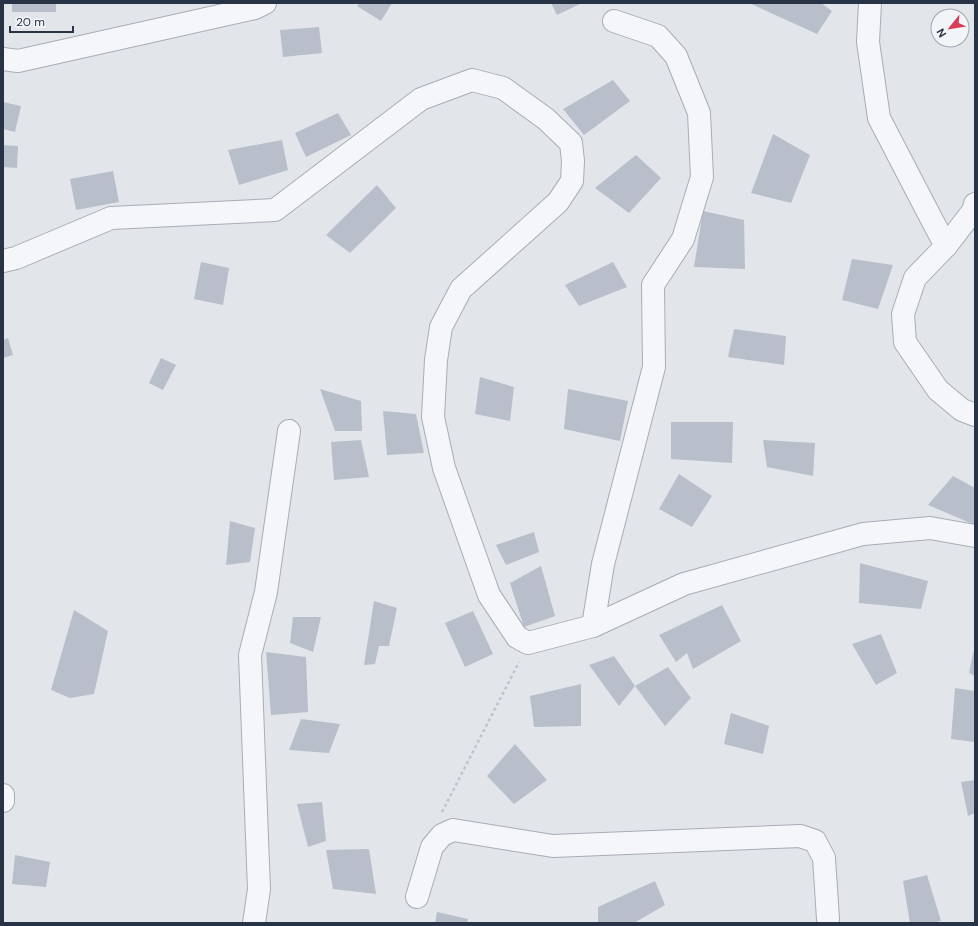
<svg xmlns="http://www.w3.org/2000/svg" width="978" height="926" viewBox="0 0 978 926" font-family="'DM Sans',sans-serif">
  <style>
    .building { fill: #b8bfca }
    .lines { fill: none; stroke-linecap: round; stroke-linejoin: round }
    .minor-casing { stroke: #a6adb6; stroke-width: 24 }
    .tertiary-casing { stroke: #a6adb6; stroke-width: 24 }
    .path { stroke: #c0c3ca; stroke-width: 2.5; stroke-dasharray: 3 3; stroke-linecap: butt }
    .minor { stroke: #f5f6f9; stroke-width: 22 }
    .tertiary { stroke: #f5f6f9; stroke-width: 22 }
  </style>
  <rect width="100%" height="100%" fill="#e2e6eb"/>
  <!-- building -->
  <g class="building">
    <rect x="12" y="3" width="44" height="9"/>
    <path d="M359 3H392L381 21 357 6Z"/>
    <path d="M551 3H582L557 15Z"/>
    <path d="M749 3H821L832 11 817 34Z"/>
    <path d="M319 27 322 53 283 57 280 30Z"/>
    <path d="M613 80 630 101 584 135 563 109Z"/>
    <path d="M3 102 21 106 15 132 3 129Z"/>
    <path d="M338 113 351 135 306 157 295 133Z"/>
    <path d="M773 134 810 155 791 203 751 193Z"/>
    <path d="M282 140 288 170 239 185 228 150Z"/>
    <path d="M3 145 18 146 17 168 3 167Z"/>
    <path d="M636 155 661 178 629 213 595 188Z"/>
    <path d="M113 171 119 202 76 210 70 179Z"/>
    <path d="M377 185 396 208 350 253 326 235Z"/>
    <path d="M703 211 744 220 745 269 694 267Z"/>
    <path d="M852 259 893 265 878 309 842 300Z"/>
    <path d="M201 262 229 268 223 305 194 299Z"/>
    <path d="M613 262 627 287 579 306 565 285Z"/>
    <path d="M734 329 786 336 784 365 728 357Z"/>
    <path d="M8 338 13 355 3 358V340Z"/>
    <path d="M161 358 176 365 163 390 149 383Z"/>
    <path d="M480 377 514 387 510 421 475 414Z"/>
    <path d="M320 389 361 401 362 431H335Z"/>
    <path d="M568 389 628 401 620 441 564 429Z"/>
    <path d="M383 411 416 414 424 453 387 455Z"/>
    <path d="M671 422H733L732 463 671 459Z"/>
    <path d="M361 440 369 477 334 480 331 442Z"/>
    <path d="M763 440 815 443 813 476 767 467Z"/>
    <path d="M679 474 712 496 692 527 659 509Z"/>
    <path d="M953 476 975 488V525L928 505Z"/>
    <path d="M230 521 255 528 250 562 226 565Z"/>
    <path d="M534 532 539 552 506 565 496 545Z"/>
    <path d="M860 563 928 581 921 609 859 603Z"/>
    <path d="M541 566 555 616 524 627 510 583Z"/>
    <path d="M374 601 397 608 389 646H379L375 664 364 665Z"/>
    <path d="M722 605 741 641 693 669 687 653 676 662 659 635Z"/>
    <path d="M74 610 108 631 94 694 70 698 51 690Z"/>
    <path d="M473 611 493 654 465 667 445 623Z"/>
    <path d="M293 617H321L313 652 290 643Z"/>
    <path d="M881 634 897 673 876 685 852 644Z"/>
    <path d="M974 649H975V676L969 673Z"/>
    <path d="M266 652 306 657 308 712 271 715Z"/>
    <path d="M614 656 635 686 619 706 589 665Z"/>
    <path d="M668 667 691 698 665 726 635 686Z"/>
    <path d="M581 684V726L534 727 530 696Z"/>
    <path d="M955 688 975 691V742L951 739Z"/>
    <path d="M731 713 769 726 763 754 724 744Z"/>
    <path d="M301 719 340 724 329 753 289 750Z"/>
    <path d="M515 744 547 780 514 804 487 776Z"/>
    <path d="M975 780V813L968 816 961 782Z"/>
    <path d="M322 802 326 841 308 847 297 804Z"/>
    <path d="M369 849 376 894 333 889 326 850Z"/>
    <path d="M15 855 50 862 46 887 12 884Z"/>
    <path d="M927 875 941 921 930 923H910L903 881Z"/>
    <path d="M655 881 665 905 634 923H598V907Z"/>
    <path d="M437 912 468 919 467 923H435Z"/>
  </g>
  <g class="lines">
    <defs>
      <g id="minor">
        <path d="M870 3 868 42 879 118 932 220 946 246"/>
        <path d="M3 59 18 61 255 8 265 3"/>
        <path d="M3 261 16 258 111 218 275 210 421 99 472 80 503 88 546 119 571 143 573 161 572 181 558 202 461 289 441 327 436 360 433 417 444 468 489 595 517 637 528 643 593 626 684 584 863 534 930 528 975 536"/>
        <path d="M593 626 603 564 654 367 653 285 683 239 702 177 699 113 676 56 658 36 614 21"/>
        <path d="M3 795V801"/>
        <path d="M417 897 432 847 442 835 453 830 553 846 800 836 815 841 824 858 828 919"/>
        <path d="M254 923 259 889 250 655 266 592 289 431"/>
      </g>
      <path id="tertiary" d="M975 204 973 211 946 246 915 278 903 314 905 342 938 390 962 410 975 415"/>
    </defs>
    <!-- minor casing -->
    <use href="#minor" class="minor-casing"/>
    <!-- tertiary casing -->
    <use href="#tertiary" class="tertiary-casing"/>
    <!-- path -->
    <path class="path" d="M442 812 519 662"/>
    <!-- minor -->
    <use href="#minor" class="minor"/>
    <!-- tertiary -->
    <use href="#tertiary" class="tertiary"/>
  </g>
  <!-- border -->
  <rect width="978" height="926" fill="none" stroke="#283345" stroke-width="8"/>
  <!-- north arrow -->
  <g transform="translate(950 28) rotate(240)"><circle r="19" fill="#f2f5f8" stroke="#a1a7b0"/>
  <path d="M0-3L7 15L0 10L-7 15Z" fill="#da3d58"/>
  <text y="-6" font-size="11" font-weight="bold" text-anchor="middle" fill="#283345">N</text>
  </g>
  <!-- scale -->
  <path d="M10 26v6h63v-6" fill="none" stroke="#283345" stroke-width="2"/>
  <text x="16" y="26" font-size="12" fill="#283345" stroke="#f2f5f8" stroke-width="3" paint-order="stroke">20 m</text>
</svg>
